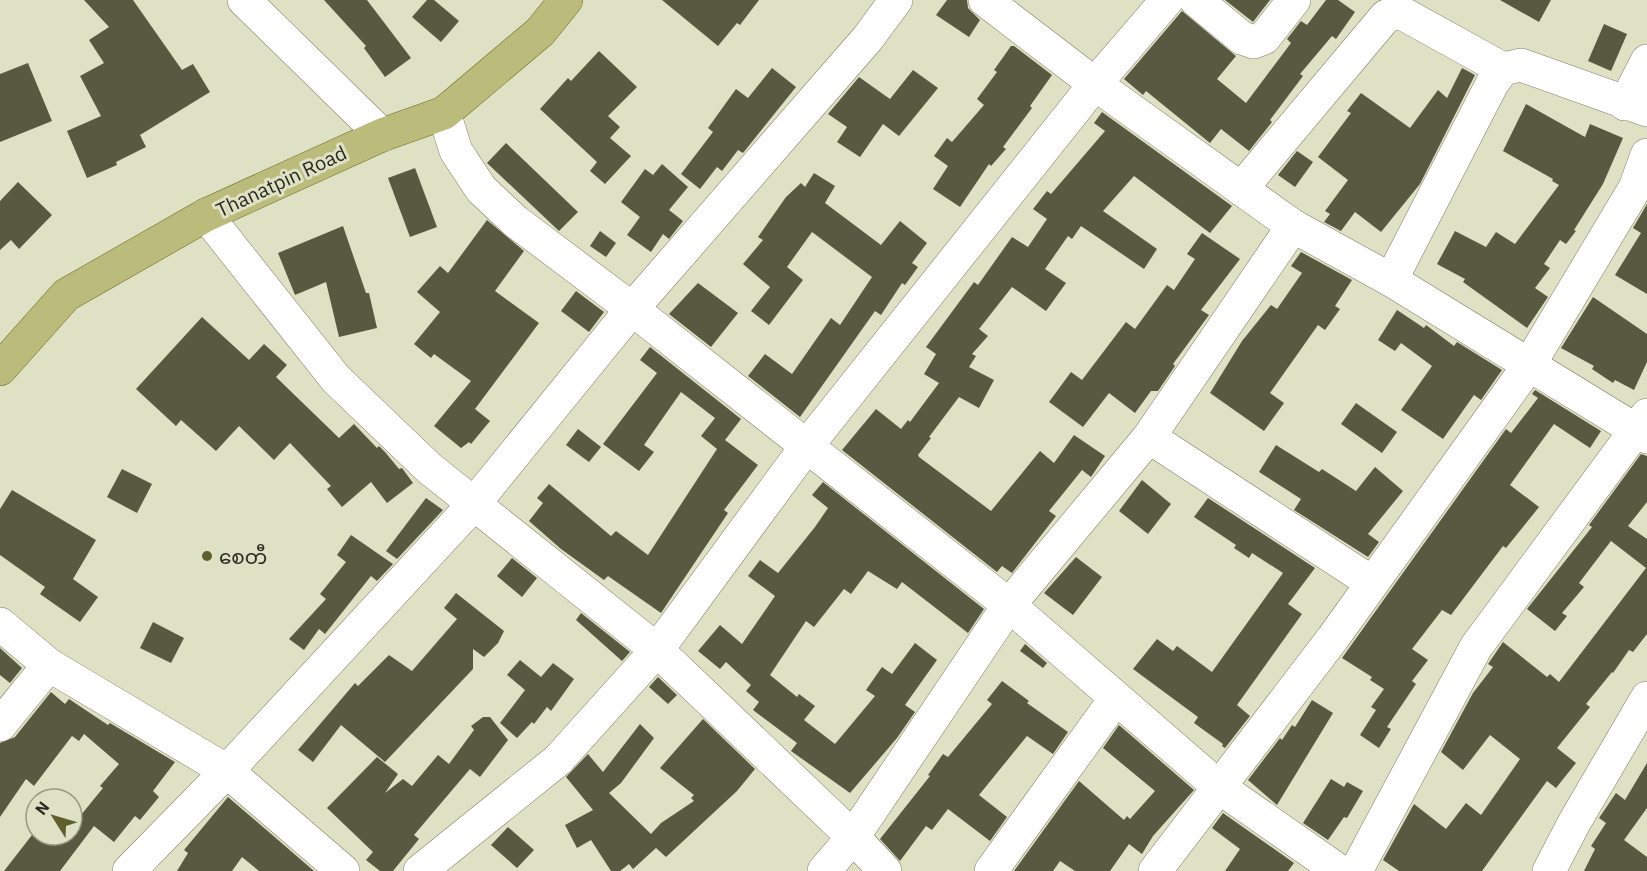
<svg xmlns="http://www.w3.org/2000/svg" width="1647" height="871" viewBox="0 0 1647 871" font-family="'IBM Plex Sans','Noto Sans Myanmar',sans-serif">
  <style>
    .building { fill: #585941 }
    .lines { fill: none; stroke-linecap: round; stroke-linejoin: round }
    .minor-casing { stroke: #7c7e64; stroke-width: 34 }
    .major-casing { stroke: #6b6d22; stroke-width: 34 }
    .minor { stroke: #fff; stroke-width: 33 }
    .major { stroke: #bbbc7b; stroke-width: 33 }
    .poi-dot { fill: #5e5f2c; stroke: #dfe1c5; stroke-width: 2 }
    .labels { text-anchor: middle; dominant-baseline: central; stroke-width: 6; stroke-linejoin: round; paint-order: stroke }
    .street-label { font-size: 20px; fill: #2a2b20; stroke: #dfe1c5 }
    .poi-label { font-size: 20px; fill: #2a2b20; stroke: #dfe1c5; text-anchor: start }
  </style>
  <rect width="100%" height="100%" fill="#dfe1c5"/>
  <!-- building -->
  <g class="building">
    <path d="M84 0H133L182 70 193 64 210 92 140 135 146 147 116 162 117 165 87 178 67 131 101 116 80 76 104 63 89 40 109 27Z"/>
    <path d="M324 0H367L411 58 385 77 364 48 366 46Z"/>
    <path d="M427 0H434L459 21 441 42 412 17Z"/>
    <path d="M662 0H759L740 25 737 23 718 46Z"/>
    <path d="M947 0H967L968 8 980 20 969 37 936 15Z"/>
    <path d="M1225 0H1270L1253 22Z"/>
    <path d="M1326 0H1338L1355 12 1336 39 1332 36 1300 74 1303 76 1270 120 1272 122 1249 151 1221 129 1210 143 1146 91 1143 95 1124 79 1182 11 1236 56 1217 79 1246 103 1291 43 1287 39 1301 21 1307 25Z"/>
    <path d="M1500 0H1551L1539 22Z"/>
    <path d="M1604 24 1627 34 1611 71 1588 61Z"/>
    <path d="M1011 46H1014L1052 75 1030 106 1032 108 1003 147 1006 149 991 166 989 164 960 207 933 189 948 166 934 156 947 138 952 142 984 105 977 99 997 72 994 70Z"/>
    <path d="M599 51 637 87 608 116 620 127 610 138 631 156 605 184 590 171 597 162 540 109 568 78 571 81Z"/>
    <path d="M28 63 52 121 0 142V74Z"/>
    <path d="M772 68 796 87 743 153 738 150 722 171 717 167 700 189 681 174 713 132 708 128 736 89 748 98Z"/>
    <path d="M1462 68 1475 75 1420 184 1381 232 1355 212 1341 231 1324 222 1330 214 1325 211 1348 180 1318 157 1351 113 1347 111 1361 93 1410 128 1438 90 1447 98Z"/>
    <path d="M913 70 938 88 899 136 883 124 860 157 837 142 847 127 828 114 859 77 890 99Z"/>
    <path d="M1526 104 1585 137 1590 124 1623 138 1603 184 1574 230 1576 231 1566 244 1560 240 1544 264 1550 268 1535 288 1548 297 1527 328 1463 282 1465 279 1437 264 1455 231 1486 247 1496 232 1515 244 1559 185 1552 181 1553 179 1503 151Z"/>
    <path d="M1102 112 1232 206 1210 233 1134 176 1103 211 1157 249 1144 269 1081 226 1072 239 1068 236 1045 269 1066 283 1046 311 1012 287 979 329 988 336 972 354 976 356 969 367 994 380 979 408 959 397 929 437 931 438 918 455 919 457 991 511 1040 451 1054 463 1074 435 1105 456 1091 477 1082 470 1049 511 1056 516 1012 573 1002 566 997 572 842 450 876 409 901 429 908 420 910 422 939 383 924 374 936 354 926 347 974 282 978 285 1012 237 1028 247 1047 219 1033 209 1047 191 1051 194 1105 131 1094 123Z"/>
    <path d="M506 143 578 212 559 231 487 163Z"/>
    <path d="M1297 151 1313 162 1295 187 1278 175Z"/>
    <path d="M662 164 688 187 669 210 683 221 669 239 663 234 651 252 627 235 640 217 621 202 645 169 653 175Z"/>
    <path d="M415 168 437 227 410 237 388 178Z"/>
    <path d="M814 173 835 186 825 203 881 245 900 221 927 243 912 263 918 267 905 285 902 283 881 315 875 311 800 417 748 376 765 354 792 374 831 318 840 325 872 277 812 232 787 267 803 280 769 325 751 311 770 287 743 264 763 240 758 237 786 197 801 183 805 187Z"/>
    <path d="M18 182 52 215 19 249 11 240 0 250V201Z"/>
    <path d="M1647 204V294L1615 275 1641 233 1633 228Z"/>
    <path d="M487 220 524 251 495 291 539 323 475 409 490 421 471 444 469 442 461 448 434 426 471 381 434 354 431 358 414 344 440 312 417 292 440 266 448 273Z"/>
    <path d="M343 226 366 293H369L377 328 339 337 326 282 295 295 278 253Z"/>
    <path d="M600 231 616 243 606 257 590 246Z"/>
    <path d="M1202 233 1240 259 1201 310 1209 315 1173 364 1175 366 1158 391H1151L1135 413 1109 393 1083 427 1049 402 1071 372 1082 380 1126 322 1135 329 1167 285 1174 290 1195 259 1187 254Z"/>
    <path d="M1301 252 1352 280 1335 306 1340 309 1325 330 1318 325 1270 393 1284 403 1264 431 1210 393 1242 341 1271 305 1277 309 1302 273 1291 266Z"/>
    <path d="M698 283 738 313 711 347 669 314Z"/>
    <path d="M576 291 604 312 589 332 561 311Z"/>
    <path d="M1593 297 1647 334V362L1634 390 1615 380 1613 383 1592 369 1594 366 1561 348Z"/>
    <path d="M1397 310 1424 328 1426 325 1454 346 1457 342 1502 370 1481 400 1474 395 1443 439 1401 410 1432 366 1401 343 1395 351 1378 340Z"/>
    <path d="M202 317 249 360 264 344 287 365 276 377 339 438 354 424 377 448 379 446 385 452 399 469 402 468 413 483 387 503 371 482 342 507 327 489 331 486 290 443 274 460 239 426 216 451 181 420 176 426 136 389Z"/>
    <path d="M650 347 741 419 725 440 758 465 724 510 728 513 661 613 608 576 604 580 561 549 529 521 543 503 537 498 549 484 611 536 616 531 648 555 717 449 701 436 715 418 681 392 644 445 654 452 639 471 603 444 657 373 640 360Z"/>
    <path d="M1535 390 1601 431 1590 448 1554 424 1520 471 1510 485 1539 507 1506 548 1503 546 1451 615 1442 610 1412 649 1428 660 1412 681 1416 684 1387 727 1391 729 1379 748 1360 735 1376 710 1371 707 1384 689 1370 680 1372 677 1342 658 1506 429 1511 433 1538 398 1532 394Z"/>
    <path d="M1356 403 1397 432 1382 453 1341 424Z"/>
    <path d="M578 429 601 447 589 462 566 445Z"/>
    <path d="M1276 445 1319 472 1322 469 1356 491 1375 467 1403 491 1368 534 1379 542 1368 557 1294 510 1301 499 1259 472Z"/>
    <path d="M1641 454 1647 456V502L1628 526 1647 539V634L1633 652 1629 650 1613 673 1612 672 1586 704 1590 707 1557 748 1576 763 1556 788 1547 781 1482 871H1399L1383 860 1414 804 1446 829 1466 803 1481 815 1520 759 1490 735 1463 770 1441 752 1473 693 1493 667 1488 664 1503 642 1547 677 1550 674 1559 682 1646 568 1611 541 1579 583 1584 587 1562 613 1567 616 1555 631 1527 609 1592 527 1589 525Z"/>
    <path d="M122 469 152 484 137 513 107 497Z"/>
    <path d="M1142 480 1171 504 1148 534 1119 511Z"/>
    <path d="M823 482 984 609 968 633 902 582 897 589 868 571 851 594 844 589 814 627 806 621 770 675 797 697 799 694 815 706 804 720 835 744 875 696 866 690 882 667 892 674 915 643 937 660 905 705 915 712 897 738 850 793 791 751 797 743 753 710 759 702 746 691 751 685 726 662 720 669 698 651 720 625 742 644 775 596 748 576 760 560 778 573 815 527 828 508 812 495Z"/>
    <path d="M12 490 96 540 73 579 98 597 80 622 40 594 45 587 0 555V509Z"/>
    <path d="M426 498 443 510 397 559 386 551Z"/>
    <path d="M1208 498 1315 568 1288 604 1302 614 1237 705 1250 716 1225 748 1222 746 1223 744 1194 723 1198 717 1133 669 1157 639 1173 651 1177 646 1212 672 1283 573 1252 553 1249 558 1234 548 1236 545 1194 517Z"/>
    <path d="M351 535 393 564 377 581 371 576 325 634 319 629 304 650 289 639 326 599 320 594 346 562 337 555Z"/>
    <path d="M1076 557 1102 577 1073 615 1044 593Z"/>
    <path d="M512 558 537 578 522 597 497 576Z"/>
    <path d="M456 593 504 631 498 643 484 657 473 649V669L385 762 341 725 313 762 298 750 355 683 358 686 389 655 412 671 457 619 444 608Z"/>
    <path d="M581 613 630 652 622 661 576 620Z"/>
    <path d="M153 622 184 638 171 663 140 648Z"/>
    <path d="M1025 644 1047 663 1043 668 1020 651Z"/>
    <path d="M0 648 22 668 10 683 0 675Z"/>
    <path d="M520 660 541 677 553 663 574 679 551 711 547 707 534 724 532 722 517 738 500 723 525 690 507 675Z"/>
    <path d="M658 677 677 695 668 704 649 687Z"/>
    <path d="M1002 681 1029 701 1027 703 1068 732 1053 754 1027 736 979 795 1007 817 990 841 948 809 932 830 926 826 900 861 880 839 930 776 928 775 943 754 948 757 992 704 987 700Z"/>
    <path d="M51 692 65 704 69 699 108 725 110 723 175 762 153 791 159 797 140 820 135 816 114 842 94 826 60 871H4L32 835H72V826L103 788 100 786 119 764 84 734 79 741 72 736 34 786 26 779 0 817V743L15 737Z"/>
    <path d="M1312 700 1333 713 1277 805 1248 780 1280 738 1282 740 1292 725 1295 727Z"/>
    <path d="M483 717H490L508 740 480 777 470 769 414 835 419 839 393 871H380L366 860 373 852 327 808 377 757 398 774 385 793 403 779 412 786 438 755 449 764 474 730 471 726Z"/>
    <path d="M703 719 755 769 737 791 666 857 656 848 633 869 629 864 620 871H611L591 840 577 848 565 825 593 810 566 777 588 754 603 772 640 724 654 738 621 783 609 793 651 834 661 823 694 801 691 798 694 795 660 768Z"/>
    <path d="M1119 725 1194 790 1153 836 1142 854 1129 844 1110 871H1075L1060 861 1053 871H1014L1079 781 1124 820 1127 816 1130 819 1155 791 1103 748Z"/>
    <path d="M1647 763V808L1624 840 1647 857V871H1584L1595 849 1591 846 1606 823 1599 818 1616 793 1625 800Z"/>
    <path d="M1331 779 1344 787 1347 782 1363 791 1347 818 1344 817 1328 840 1303 823Z"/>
    <path d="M228 797 314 871H259L242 857 232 871H177L188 853 184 850Z"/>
    <path d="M1223 813 1294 863 1288 871H1225L1240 849 1212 828Z"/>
    <path d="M508 827 534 850 517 868 491 845Z"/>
  </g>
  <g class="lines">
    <defs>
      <g id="minor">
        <path d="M244 0 382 135"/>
        <path d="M985 0 1095 84 1293 226 1391 280 1647 437"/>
        <path d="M1196 0 1242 38 1254 42 1264 38 1294 0"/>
        <path d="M1625 104 1647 61"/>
        <path d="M444 113 456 151 481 189 515 221 632 309 1009 605 1219 787 1339 871"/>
        <path d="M1241 189 1386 16 1400 12 1503 69"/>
        <path d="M206 215 336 379 429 468 657 650 853 837 885 871"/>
        <path d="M1391 280 1493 82 1503 69 1521 65 1647 110"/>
        <path d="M1149 437 1371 582"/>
        <path d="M0 624 49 665 227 771 343 871"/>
        <path d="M0 725 49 665"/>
        <path d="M129 871 227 771 473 505 632 309 868 38 896 0"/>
        <path d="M420 871 558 760 657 650 806 447 1095 84 1167 0"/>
        <path d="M824 871 853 837 1009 605 1149 437 1293 226"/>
        <path d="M991 871 1116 698"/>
        <path d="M1155 871 1333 638 1529 365 1635 188 1647 155"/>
        <path d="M1356 871 1476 647 1647 415"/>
        <path d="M1549 871 1574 823 1647 698"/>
      </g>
      <path id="major" d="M0 369 66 295 206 215 382 135 444 113 540 32 566 0"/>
    </defs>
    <!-- minor casing -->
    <use href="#minor" class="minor-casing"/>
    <!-- major casing -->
    <use href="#major" class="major-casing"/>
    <!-- minor -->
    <use href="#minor" class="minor"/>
    <!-- major -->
    <use href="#major" class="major"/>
  </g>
  <!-- markers -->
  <circle class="poi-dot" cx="207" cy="556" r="6"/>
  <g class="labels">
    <!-- street labels -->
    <g class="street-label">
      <text transform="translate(281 181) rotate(-25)">Thanatpin Road</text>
    </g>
    <!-- poi labels -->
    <g class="poi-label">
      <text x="219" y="556">စေတီ</text>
    </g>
  </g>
  <!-- north arrow -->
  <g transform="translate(54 817) rotate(307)"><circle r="28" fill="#dfe1c5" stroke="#979883" stroke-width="1.5"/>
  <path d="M0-4.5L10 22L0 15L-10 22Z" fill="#5e5f2c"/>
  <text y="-9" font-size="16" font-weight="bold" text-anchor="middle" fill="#2a2b20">N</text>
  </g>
</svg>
